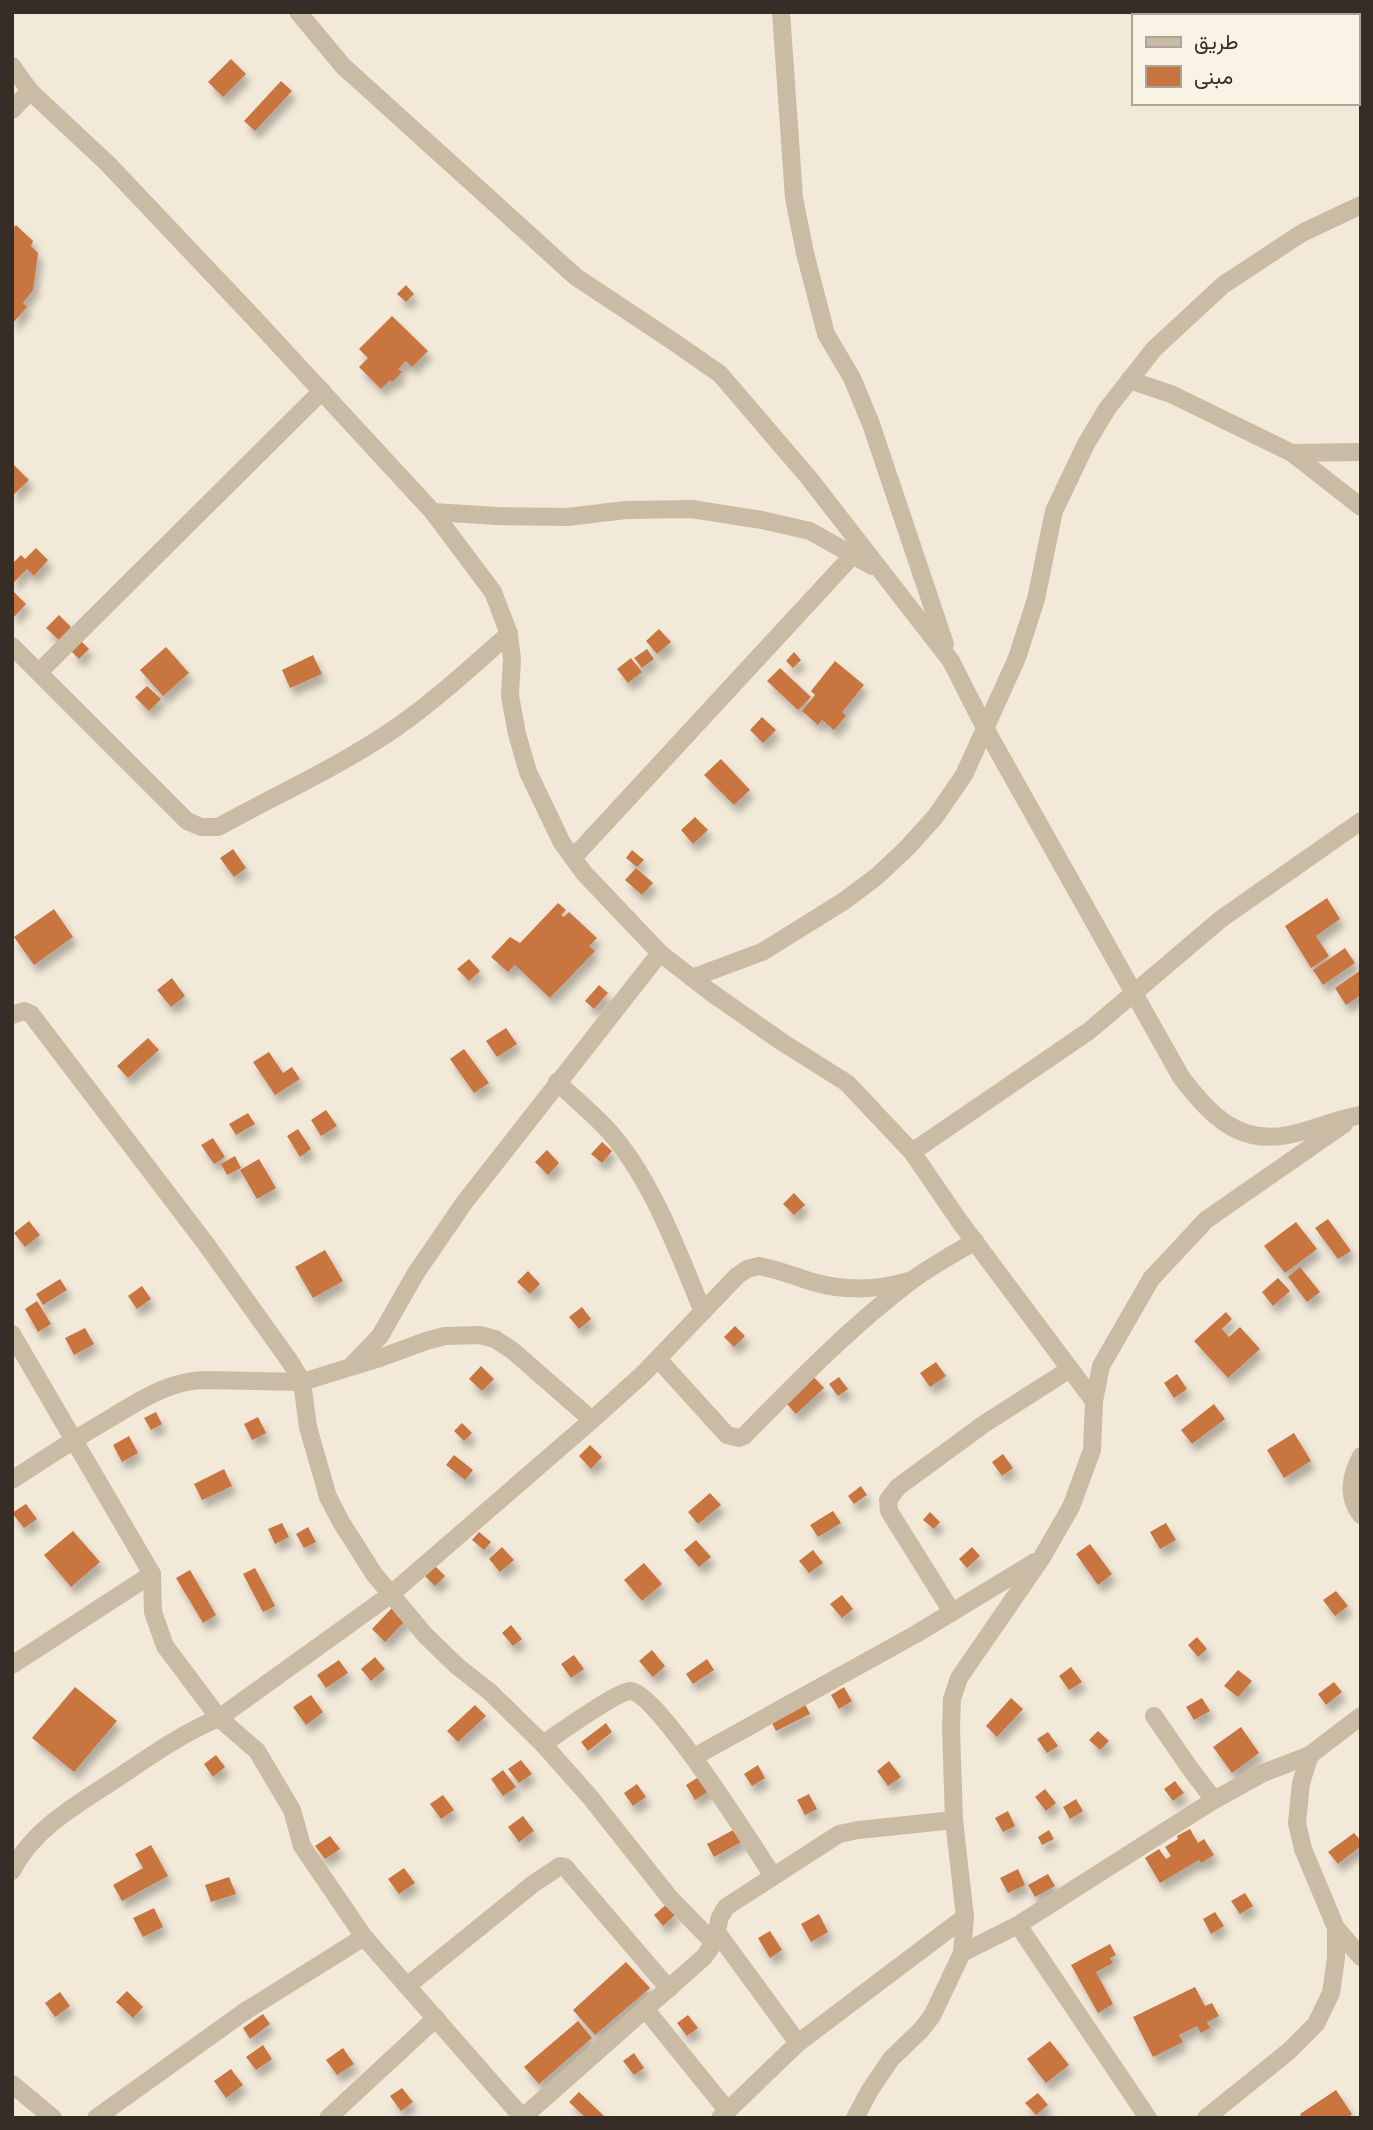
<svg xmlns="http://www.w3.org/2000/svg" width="1373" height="2130" viewBox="0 0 1373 2130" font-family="Helvetica,Vazirmatn,sans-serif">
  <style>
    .building { fill: #c87441; filter: url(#shadow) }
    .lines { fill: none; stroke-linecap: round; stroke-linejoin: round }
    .street { stroke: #cabba5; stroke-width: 18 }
  </style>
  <defs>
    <filter id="shadow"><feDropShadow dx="4.5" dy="8" stdDeviation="3.5" flood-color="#0004"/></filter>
  </defs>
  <rect width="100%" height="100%" fill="#f2e9d9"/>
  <!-- building -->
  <g class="building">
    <path d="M231 59 246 74 223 97 208 82Z"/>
    <path d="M281 81 292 91 255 131 244 121Z"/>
    <path d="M16 225 33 241 31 246 38 253 33 290 23 303 27 307 12 324V229Z"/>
    <path d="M406 285 414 294 406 302 397 294Z"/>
    <path d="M392 316 428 351 412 367 406 361 398 369 402 372 392 382 390 380 381 389 359 367 368 358 359 349Z"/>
    <path d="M12 463 29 480 12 496Z"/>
    <path d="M36 548 48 560 34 576 27 569 12 584V564L21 555 25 559Z"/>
    <path d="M12 590 26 604 14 617 12 616Z"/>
    <path d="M59 615 71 627 59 640 46 628Z"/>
    <path d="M659 629 671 642 657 654 646 641Z"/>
    <path d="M81 641 89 649 79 659 71 651Z"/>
    <path d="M166 647 189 673 163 696 140 670Z"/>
    <path d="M647 649 654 659 642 668 634 658Z"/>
    <path d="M794 652 801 660 793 668 786 661Z"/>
    <path d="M313 655 322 674 290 688 282 670Z"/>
    <path d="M631 658 642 672 628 683 617 669Z"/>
    <path d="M835 661 864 685 842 712 846 716 834 730 822 720 818 725 802 711 815 695 811 691Z"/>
    <path d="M780 668 811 697 798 710 767 681Z"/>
    <path d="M147 686 161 699 149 711 135 697Z"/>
    <path d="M762 717 776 730 763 743 750 730Z"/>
    <path d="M721 759 750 790 734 805 704 775Z"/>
    <path d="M695 817 708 830 693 844 681 830Z"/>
    <path d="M233 849 246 868 234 877 220 858Z"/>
    <path d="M632 850 644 860 637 867 626 858Z"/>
    <path d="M636 868 653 883 642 895 625 880Z"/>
    <path d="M1327 898 1340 919 1316 936 1329 956 1311 968 1285 926Z"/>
    <path d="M558 903 566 910 561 915 564 917 569 912 597 938 589 946 595 951 550 998 515 965 508 972 491 957 510 937 520 943Z"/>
    <path d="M54 909 73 937 34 965 14 937Z"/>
    <path d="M1345 948 1355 963 1323 985 1313 970Z"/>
    <path d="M469 959 480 971 469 981 457 969Z"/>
    <path d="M1361 970V995L1346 1005 1335 988Z"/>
    <path d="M172 978 185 996 171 1007 157 990Z"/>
    <path d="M599 985 608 993 594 1009 585 1001Z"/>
    <path d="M506 1028 517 1044 497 1057 486 1041Z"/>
    <path d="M148 1038 159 1050 128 1078 117 1066Z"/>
    <path d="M464 1049 489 1083 474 1093 450 1059Z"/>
    <path d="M269 1052 283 1073 292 1067 300 1079 275 1095 253 1062Z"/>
    <path d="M326 1110 337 1126 321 1136 311 1120Z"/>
    <path d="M248 1113 255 1124 236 1135 229 1124Z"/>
    <path d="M298 1129 311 1149 300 1157 287 1136Z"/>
    <path d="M213 1138 225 1157 214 1164 201 1145Z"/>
    <path d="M602 1142 612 1151 602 1163 591 1154Z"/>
    <path d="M547 1150 559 1163 548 1175 535 1162Z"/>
    <path d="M235 1156 241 1168 227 1175 221 1164Z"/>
    <path d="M259 1159 276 1188 257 1199 240 1170Z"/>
    <path d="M794 1193 805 1205 794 1215 783 1204Z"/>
    <path d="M1328 1219 1351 1251 1338 1259 1315 1228Z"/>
    <path d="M29 1221 40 1235 25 1247 14 1233Z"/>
    <path d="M1296 1222 1317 1249 1285 1273 1264 1246Z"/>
    <path d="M325 1250 343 1281 313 1298 295 1267Z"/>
    <path d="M1300 1267 1320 1292 1307 1302 1288 1277Z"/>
    <path d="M528 1271 540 1284 530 1294 517 1282Z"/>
    <path d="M1278 1278 1290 1291 1273 1306 1262 1292Z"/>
    <path d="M60 1279 67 1290 43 1305 36 1294Z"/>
    <path d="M142 1286 151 1299 137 1309 128 1296Z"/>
    <path d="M37 1301 51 1324 38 1332 25 1309Z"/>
    <path d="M582 1307 591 1319 579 1329 569 1317Z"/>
    <path d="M1226 1312 1232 1319 1222 1329 1229 1337 1240 1327 1260 1349 1228 1378 1194 1341Z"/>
    <path d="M735 1326 745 1336 734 1347 724 1337Z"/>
    <path d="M85 1328 94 1344 74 1355 65 1338Z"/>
    <path d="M936 1362 946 1376 930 1387 920 1373Z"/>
    <path d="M481 1366 494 1379 482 1391 469 1379Z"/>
    <path d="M1177 1374 1187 1389 1174 1398 1164 1383Z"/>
    <path d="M813 1376 824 1388 796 1414 785 1402Z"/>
    <path d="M839 1377 848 1389 838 1396 829 1384Z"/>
    <path d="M1214 1404 1225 1419 1192 1444 1181 1430Z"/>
    <path d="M156 1412 162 1424 151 1430 144 1418Z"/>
    <path d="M258 1417 266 1433 252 1440 244 1424Z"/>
    <path d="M462 1423 472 1433 464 1441 454 1431Z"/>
    <path d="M1294 1433 1311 1461 1284 1478 1267 1450Z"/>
    <path d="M129 1436 138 1453 122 1462 113 1445Z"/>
    <path d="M590 1445 602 1457 591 1469 579 1456Z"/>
    <path d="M1003 1454 1013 1468 1002 1476 992 1462Z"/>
    <path d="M454 1455 473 1470 465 1480 446 1465Z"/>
    <path d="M224 1469 232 1486 202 1500 194 1484Z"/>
    <path d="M861 1486 867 1495 854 1504 848 1496Z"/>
    <path d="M710 1493 721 1505 698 1524 688 1512Z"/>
    <path d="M26 1504 37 1519 24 1528 12 1513Z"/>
    <path d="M833 1511 841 1523 818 1537 810 1525Z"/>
    <path d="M930 1512 940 1522 934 1529 923 1520Z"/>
    <path d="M282 1523 289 1537 275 1544 268 1529Z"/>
    <path d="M1166 1523 1176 1540 1160 1549 1150 1532Z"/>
    <path d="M308 1527 316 1542 304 1548 296 1534Z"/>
    <path d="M73 1531 100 1562 71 1587 44 1555Z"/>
    <path d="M479 1532 491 1542 484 1550 472 1540Z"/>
    <path d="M696 1540 711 1557 699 1567 684 1550Z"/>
    <path d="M1090 1544 1112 1574 1098 1585 1076 1554Z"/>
    <path d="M502 1547 514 1560 500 1572 489 1559Z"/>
    <path d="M972 1547 980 1556 967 1568 959 1559Z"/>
    <path d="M813 1550 823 1563 809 1573 799 1561Z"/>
    <path d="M644 1563 662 1584 642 1601 624 1580Z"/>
    <path d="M433 1564 445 1576 435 1586 423 1574Z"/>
    <path d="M255 1568 275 1606 263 1612 243 1574Z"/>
    <path d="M190 1570 216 1615 203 1623 176 1578Z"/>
    <path d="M1336 1591 1348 1606 1335 1616 1323 1600Z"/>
    <path d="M842 1595 853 1609 842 1618 830 1604Z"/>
    <path d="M394 1606 407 1619 385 1642 372 1629Z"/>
    <path d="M511 1625 522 1639 513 1646 502 1633Z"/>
    <path d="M1197 1637 1207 1649 1198 1657 1188 1645Z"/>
    <path d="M652 1650 665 1666 653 1677 639 1661Z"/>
    <path d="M574 1655 584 1669 571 1678 561 1664Z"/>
    <path d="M375 1657 385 1669 371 1681 361 1669Z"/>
    <path d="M707 1659 714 1670 693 1684 686 1674Z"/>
    <path d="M339 1660 348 1673 326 1688 317 1675Z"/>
    <path d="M1071 1667 1082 1682 1069 1690 1059 1676Z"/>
    <path d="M1238 1670 1252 1681 1238 1697 1224 1686Z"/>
    <path d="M1334 1682 1342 1692 1326 1705 1318 1694Z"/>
    <path d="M75 1687 117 1721 74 1772 32 1738Z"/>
    <path d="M844 1687 852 1701 839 1709 831 1695Z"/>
    <path d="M311 1695 323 1712 306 1725 293 1707Z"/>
    <path d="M1011 1698 1023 1709 997 1737 986 1726Z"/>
    <path d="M1202 1698 1210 1711 1194 1720 1186 1707Z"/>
    <path d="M805 1704 810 1714 776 1731 771 1721Z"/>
    <path d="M475 1705 486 1716 458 1742 447 1731Z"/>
    <path d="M606 1723 612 1732 588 1751 581 1742Z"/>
    <path d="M1241 1727 1259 1753 1232 1773 1213 1747Z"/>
    <path d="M1098 1731 1109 1741 1100 1750 1089 1740Z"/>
    <path d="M1048 1732 1058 1746 1047 1753 1037 1739Z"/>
    <path d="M216 1755 225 1767 213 1777 204 1764Z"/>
    <path d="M521 1760 532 1774 519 1783 508 1769Z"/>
    <path d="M889 1761 901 1777 888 1786 877 1771Z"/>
    <path d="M758 1765 765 1778 752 1786 744 1774Z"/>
    <path d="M503 1770 516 1787 503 1796 491 1779Z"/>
    <path d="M702 1775 712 1789 695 1800 686 1785Z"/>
    <path d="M1175 1781 1184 1793 1173 1801 1164 1789Z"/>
    <path d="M637 1784 646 1797 633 1806 624 1793Z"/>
    <path d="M1045 1789 1056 1803 1046 1811 1035 1797Z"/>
    <path d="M809 1794 817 1809 805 1815 797 1800Z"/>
    <path d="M443 1795 454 1810 441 1819 430 1804Z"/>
    <path d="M1076 1799 1083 1811 1070 1819 1063 1807Z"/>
    <path d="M1008 1811 1015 1826 1003 1832 995 1818Z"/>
    <path d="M523 1816 534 1831 519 1842 508 1827Z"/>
    <path d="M737 1828 743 1841 714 1857 707 1844Z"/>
    <path d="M1190 1829 1198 1843 1204 1839 1214 1855 1201 1863 1199 1860 1160 1883 1145 1858 1159 1849 1166 1859 1171 1856 1165 1847 1178 1839 1177 1836Z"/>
    <path d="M1049 1830 1054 1839 1042 1845 1038 1837Z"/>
    <path d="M1354 1833 1361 1841V1846L1338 1864 1328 1852Z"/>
    <path d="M330 1836 340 1849 325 1859 315 1846Z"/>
    <path d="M151 1845 168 1876 122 1901 113 1885 143 1868 135 1854Z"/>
    <path d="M404 1868 415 1883 399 1894 388 1879Z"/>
    <path d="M1018 1869 1025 1885 1008 1893 1000 1878Z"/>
    <path d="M1048 1874 1055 1886 1035 1897 1028 1885Z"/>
    <path d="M229 1877 236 1894 211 1902 205 1885Z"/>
    <path d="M1245 1893 1253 1906 1240 1914 1231 1901Z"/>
    <path d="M667 1904 676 1914 663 1926 654 1915Z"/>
    <path d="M154 1908 163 1927 143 1937 133 1918Z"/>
    <path d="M1215 1912 1224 1926 1211 1934 1203 1919Z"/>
    <path d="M819 1914 828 1932 811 1942 801 1924Z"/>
    <path d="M770 1931 782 1950 770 1958 758 1938Z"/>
    <path d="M1110 1944 1116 1955 1110 1958 1113 1963 1096 1972 1113 2004 1098 2013 1071 1965Z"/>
    <path d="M626 1962 650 1988 595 2035 573 2010Z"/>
    <path d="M1195 1987 1205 2006 1212 2003 1219 2016 1207 2022 1210 2028 1201 2033 1197 2026 1179 2035 1183 2042 1153 2057 1133 2017Z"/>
    <path d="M127 1991 143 2007 133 2018 116 2002Z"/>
    <path d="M60 1992 70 2006 55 2017 45 2003Z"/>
    <path d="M263 2014 270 2024 250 2039 243 2028Z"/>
    <path d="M688 2015 698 2028 687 2036 677 2023Z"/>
    <path d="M578 2021 592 2038 539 2084 524 2067Z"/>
    <path d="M1050 2041 1069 2065 1046 2083 1027 2059Z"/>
    <path d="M263 2045 272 2059 256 2070 246 2057Z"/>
    <path d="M343 2048 354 2064 337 2075 326 2060Z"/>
    <path d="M634 2053 644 2068 634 2075 623 2061Z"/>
    <path d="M231 2069 243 2085 226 2098 214 2081Z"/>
    <path d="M402 2088 413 2102 401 2111 390 2096Z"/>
    <path d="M1336 2090 1352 2114 1347 2118H1302L1300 2114Z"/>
    <path d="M579 2092 604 2116 603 2118H586L569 2102Z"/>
    <path d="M1038 2093 1048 2105 1036 2115 1025 2103Z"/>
  </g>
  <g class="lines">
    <!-- street -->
    <g class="street">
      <path d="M298 12 343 66 576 277 671 340 720 374 809 478 951 661 985 728 1181 1077C1209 1114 1238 1145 1288 1135 1313 1130 1336 1119 1361 1115"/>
      <path d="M781 12 794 198 805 253 826 334 852 378 871 424 945 644"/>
      <path d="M12 66 30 91 107 163 253 317 433 512 493 592 509 634 512 659 510 696 517 734 528 772 562 843 584 873 660 953 709 991 782 1042 847 1083 912 1152 960 1222 1094 1401"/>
      <path d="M12 110 30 91"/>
      <path d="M1129 380 1171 394 1292 453 1361 507"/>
      <path d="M1292 453 1361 452"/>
      <path d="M433 512 497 516 567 517 626 510 692 509 762 520 810 531 872 566"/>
      <path d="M12 646 187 821 201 827H218C278 794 341 766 397 727 437 699 472 666 509 634"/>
      <path d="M39 672 322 391"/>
      <path d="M573 858 853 555"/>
      <path d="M692 978 762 952 844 901 876 877 907 848 935 817 964 775 1017 658 1036 599 1054 511 1086 444 1107 409 1154 349 1223 285 1302 233 1361 205"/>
      <path d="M12 1015 24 1011 31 1014 206 1244 291 1363 302 1382 308 1427 328 1497 341 1522 374 1574 425 1635 457 1666 490 1692 543 1744 590 1797 670 1898 714 1943"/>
      <path d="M557 1082C574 1098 592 1113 608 1130 652 1179 678 1252 703 1312"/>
      <path d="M912 1152 1089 1031 1221 919 1361 821"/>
      <path d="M12 1334 152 1574 153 1612 165 1646 219 1718 257 1751 292 1810 302 1846 364 1937 522 2117"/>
      <path d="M658 1359 727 1435 739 1438 744 1436C797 1382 850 1327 911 1281 931 1266 954 1254 975 1241"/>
      <path d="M353 1364 380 1336 416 1273 464 1203 660 953"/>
      <path d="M1361 1456C1351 1476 1346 1496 1361 1515"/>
      <path d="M12 1480C44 1459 76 1438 109 1419 139 1401 168 1381 204 1380L302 1382 377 1359 426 1341 445 1336 480 1335 495 1339 513 1351 592 1420"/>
      <path d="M952 1612 889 1511 888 1500 898 1487 984 1424 1070 1369"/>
      <path d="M12 1665 152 1574"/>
      <path d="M1154 1716 1189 1767 1214 1800"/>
      <path d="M543 1744C558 1734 616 1692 630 1691 655 1689 756 1850 773 1876"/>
      <path d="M1310 1755 1301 1783 1297 1823 1303 1849 1336 1928 1361 1957"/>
      <path d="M694 1757 916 1634 1035 1562"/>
      <path d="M12 1871C34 1826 85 1800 125 1773 156 1752 185 1732 219 1718L390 1595 592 1420 643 1374 737 1276 747 1269 759 1266C778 1269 795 1277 813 1282 847 1292 879 1290 912 1280"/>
      <path d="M1018 1925 1148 2118"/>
      <path d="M716 1931 798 2043"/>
      <path d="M962 1953 1018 1925 1214 1800 1263 1773 1310 1755 1361 1716"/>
      <path d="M407 1986 533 1884 560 1866 565 1867 669 1989"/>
      <path d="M646 2010 727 2110"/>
      <path d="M12 2084 53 2118"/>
      <path d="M96 2118 244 2012 364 1937"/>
      <path d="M328 2118 436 2018"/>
      <path d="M522 2118 704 1957 714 1943 720 1917 726 1907 839 1834 858 1830 954 1820"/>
      <path d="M720 2118 798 2043 965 1917"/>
      <path d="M855 2118 870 2090 891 2059 921 2030 932 2016 962 1953 965 1917 954 1820 951 1728 952 1699 959 1678 1041 1559 1071 1507 1092 1450 1094 1401 1101 1366 1151 1279 1206 1220 1344 1124"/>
      <path d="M1206 2118 1289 2051 1316 2024 1331 1993 1336 1958V1928"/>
    </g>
  </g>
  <!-- border -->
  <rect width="1373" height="2130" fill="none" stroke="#352d26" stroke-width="28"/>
  <!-- legend -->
  <rect x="1132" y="14" width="228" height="91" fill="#f9f3e5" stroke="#aba499" stroke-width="2"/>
  <rect x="1146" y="37" width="35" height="10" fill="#cabba5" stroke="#aba499" stroke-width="2"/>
  <text x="1194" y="49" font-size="21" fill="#352d26">طريق</text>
  <rect x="1146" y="66" width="35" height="21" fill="#c87441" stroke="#aba499" stroke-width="2"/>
  <text x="1194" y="84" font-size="21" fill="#352d26">مبنى</text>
</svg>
